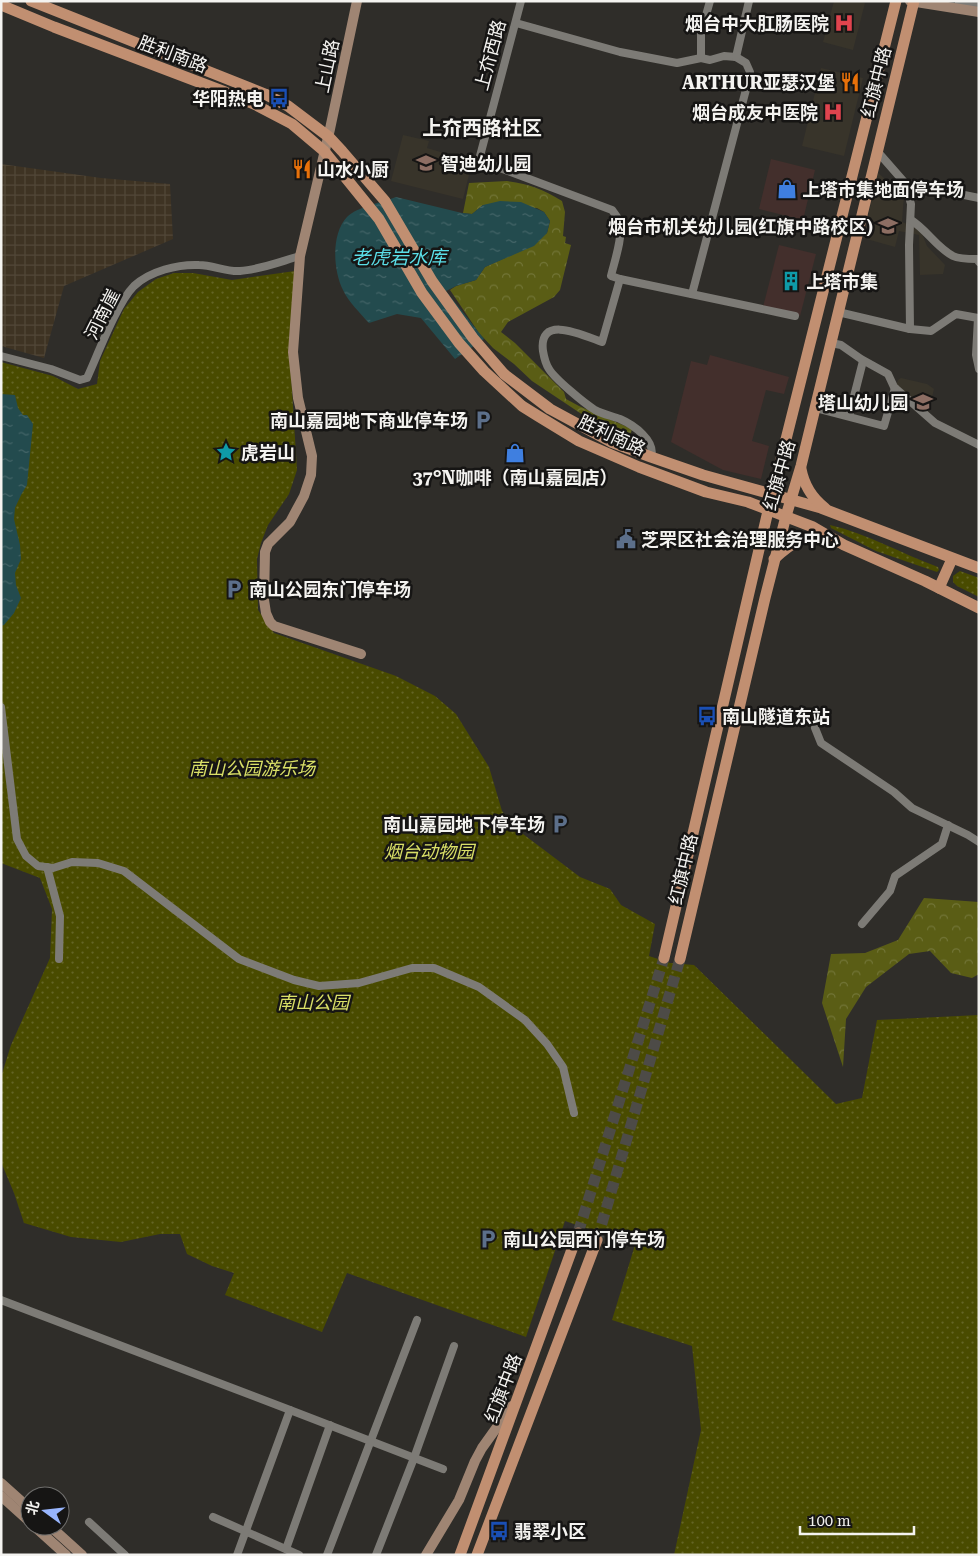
<svg xmlns="http://www.w3.org/2000/svg" width="980" height="1556" viewBox="0 0 980 1556" font-family="'Roboto Serif','Noto Sans SC',serif">
  <style>
    .commercial { fill: #432f2c }
    .industrial { fill: url(#industrial-grid) }
    .built { fill: #38342a }
    .green { fill: url(#green-dots) }
    .forest { fill: url(#forest-crowns) }
    .water { fill: url(#water-ripples) }
    .lines { fill: none; stroke-linecap: round; stroke-linejoin: round }
    .primary-tunnel { stroke: #4d4b47; stroke-width: 11; stroke-dasharray: 11 5.5; stroke-linecap: butt }
    .street { stroke: #7d7b76; stroke-width: 8 }
    .secondary { stroke: #9f8573; stroke-width: 10 }
    .primary { stroke: #c18f71; stroke-width: 11 }
    .labels { text-anchor: middle; dominant-baseline: central; stroke-width: 5; stroke-linejoin: round; paint-order: stroke }
    .poi-label { font-size: 18px; font-weight: bold; fill: #f4f3f0; stroke: #161514; text-anchor: start }
    .street-label { font-size: 18px; fill: #f4f3f0; stroke: #161514 }
    .park-label { font-size: 18px; font-style: italic; fill: #dae067; stroke: #161514 }
    .water-label { font-size: 19px; font-style: italic; fill: #5adee7; stroke: #161514 }
    .quarter-label { font-size: 20px; font-weight: bold; fill: #f4f3f0; stroke: #161514 }
  </style>
  <defs>
    <pattern id="industrial-grid" width="8" height="8" patternUnits="userSpaceOnUse" patternTransform="scale(1.25)"><rect width="8" height="8" fill="#3e3323"/><path d="M0 4h8M4 0v8" fill="none" stroke="#514738"/></pattern>
    <pattern id="green-dots" width="8" height="8" patternUnits="userSpaceOnUse" patternTransform="scale(1.25)"><rect width="8" height="8" fill="#494b00"/><path d="M2 2h.1M6 6h.1" fill="none" stroke="#646526" stroke-width="1.8" stroke-linecap="round"/></pattern>
    <pattern id="forest-crowns" width="20" height="18" patternUnits="userSpaceOnUse" patternTransform="scale(1.25)"><rect width="20" height="18" fill="#5a5d15"/><path d="M2 6a3 3 0 1 1 6 0M12 15a3 3 0 1 1 6 0" fill="none" stroke="#727537"/></pattern>
    <pattern id="water-ripples" width="26" height="14" patternUnits="userSpaceOnUse" patternTransform="scale(1.25)"><rect width="26" height="14" fill="#234b4e"/><path d="M2 4q2-2 4 0t4 0M15 11q2-2 4 0t4 0" fill="none" stroke="#446568"/></pattern>
  </defs>
  <rect width="100%" height="100%" fill="#2f2d29"/>
  <!-- commercial -->
  <g class="commercial">
    <path d="M771 159 815 170 803 220 759 209Z"/>
    <path d="M779 245 816 254 800 316 763 307Z"/>
    <path d="M710 355 789 377 784 394 766 390 752 441 769 446 761 479 723 470 671 442 691 361 707 365Z"/>
  </g>
  <!-- industrial -->
  <path class="industrial" d="M1 164 101 178 170 184 173 239 64 286 44 358 1 346Z"/>
  <!-- built -->
  <g class="built">
    <path d="M834 1H858L865 3 853 50 823 42Z"/>
    <path d="M821 68 863 78 844 156 802 146Z"/>
    <path d="M403 135 429 141 427 148 444 153 442 160 471 167 463 199 391 181Z"/>
    <path d="M878 173 904 195 902 222 920 229 927 246 945 265 943 274 920 275 919 235 899 231 895 247 863 238Z"/>
    <path d="M901 378 927 384 934 389 928 414 896 386 898 380Z"/>
  </g>
  <!-- green -->
  <g class="green">
    <path d="M295 271 289 343 297 470 289 494 268 525 261 543 257 559 258 610 274 633 396 676 435 696 456 714 489 767 502 811 519 831 580 877 610 889 621 905 655 924 649 956 670 963 694 965 836 1104 862 1098 877 1020 979 1015V1555H674L701 1430 692 1346 612 1320 635 1245 565 1221 526 1337 347 1273 322 1332 225 1295 234 1273 212 1266 187 1254 180 1234H160L121 1242 71 1237 24 1223 14 1193 1 1162V1077L11 1045 50 958 52 909 40 878 1 863V362L53 376 78 389 97 384 100 361 124 309 138 292 156 279 174 273H193L232 280Z"/>
    <path d="M830 525C868 534 902 554 938 567L939 570 937 572 876 551 831 528Z"/>
    <path d="M960 571 979 578V597L957 586 953 582V576Z"/>
  </g>
  <!-- forest -->
  <g class="forest">
    <path d="M507 181C530 184 543 189 562 201L565 212 563 236 566 237 565 243 571 245 560 290 554 297 508 322 501 332 515 343 564 392 566 399 579 406 632 429 629 439 586 417 532 381 514 364 493 348 479 333 450 290 456 286 476 280 485 267 514 254 547 233 550 221 544 212 537 208 483 205 472 214 463 213 469 183Z"/>
    <path d="M924 898 979 902V974L972 978 951 973 930 951 909 954 866 987 846 1019 843 1067 822 1003 831 954 865 953 898 940Z"/>
  </g>
  <!-- water -->
  <g class="water">
    <path d="M396 197 462 213 472 214 483 205 500 201 521 202 544 212 550 221 547 233 534 246 485 267 476 280 456 286 446 291 484 339 455 359 421 318 397 314 369 323C360 313 348 301 343 290 333 270 331 234 347 217 357 207 383 202 396 197Z"/>
    <path d="M1 394 15 395 18 408 23 415H27L33 424 27 485 21 495 15 508 14 519 20 545 21 559 15 573 16 585 21 598 14 613 4 625 1 626Z"/>
  </g>
  <g class="lines">
    <!-- primary-tunnel -->
    <g class="primary-tunnel">
      <path d="M578 1233 664 958"/>
      <path d="M597 1240 680 959"/>
    </g>
    <!-- street -->
    <g class="street">
      <path d="M521 1 480 156 481 161 612 210C615 214 619 218 620 224 623 237 614 263 611 276L620 279 602 342C585 336 538 313 543 351 544 357 545 363 549 369 555 379 584 403 595 410 602 414 612 416 620 419 634 425 656 441 651 457"/>
      <path d="M958 9 959 3 973 4 979 3"/>
      <path d="M516 23 620 52 677 63 701 58 710 60 724 56 736 57 746 63 750 72 748 82 692 294"/>
      <path d="M736 57 749 1"/>
      <path d="M701 58V33L710 1"/>
      <path d="M877 151 905 183 911 204 909 245 910 329"/>
      <path d="M905 183 979 198"/>
      <path d="M911 220C927 230 936 247 953 256 959 259 970 259 977 259L979 262"/>
      <path d="M620 279 795 316"/>
      <path d="M838 312 910 329 931 331 956 314 978 318 976 355 979 369"/>
      <path d="M831 343 841 345 861 359 888 374 894 387 935 423 979 445"/>
      <path d="M1 356 51 369 80 380 87 378C98 354 117 303 134 286 150 271 178 264 199 265 213 265 226 272 240 271 259 270 282 261 300 256"/>
      <path d="M815 408 884 426 895 388"/>
      <path d="M849 416 863 361"/>
      <path d="M1 707 17 839 26 856 38 866 53 868 72 862 98 863 124 871 239 959 294 980 319 986 359 983 412 968H434L479 987 525 1020 547 1044 563 1067 574 1113"/>
      <path d="M815 728 821 743 894 792 912 808 968 835 979 842"/>
      <path d="M47 867 60 916 59 959"/>
      <path d="M862 924 890 891 895 876 942 844 948 825"/>
      <path d="M1 1300 290 1410 443 1469"/>
      <path d="M213 1517 299 1555"/>
      <path d="M89 1522 125 1555"/>
      <path d="M286 1549 330 1425"/>
      <path d="M237 1555 290 1410"/>
      <path d="M327 1555 417 1320"/>
      <path d="M376 1555 414 1458 454 1346"/>
    </g>
    <!-- secondary -->
    <g class="secondary">
      <path d="M357 1 330 129 300 256 293 352 298 398 312 456 311 475 304 496 290 522 268 544 265 552 264 600 266 613 270 622 274 626 361 654"/>
      <path d="M910 1 979 12"/>
      <path d="M1 1483 30 1509"/>
      <path d="M1 1496 30 1522"/>
      <path d="M34 1526 66 1555"/>
      <path d="M50 1526 82 1555"/>
      <path d="M426 1555 459 1500 475 1461 482 1448 512 1406"/>
    </g>
    <!-- primary -->
    <g class="primary">
      <path d="M31 1 265 94 288 106 329 137 342 151 385 201 432 281 473 338 504 374 550 409 611 442 651 457 703 475 821 508 979 568"/>
      <path d="M1 5 54 27 225 92 256 105 292 124 324 151 379 219 422 293 459 343 484 371 522 406 538 416 579 441 639 467 706 492 748 502 813 527 844 545 925 581 979 608"/>
      <path d="M801 469C804 485 812 498 825 508"/>
      <path d="M774 559C790 544 805 533 828 538"/>
      <path d="M939 588 952 559"/>
      <path d="M664 958 768 511 896 1"/>
      <path d="M680 959 765 598 786 516 801 466 914 1"/>
      <path d="M460 1555 578 1233"/>
      <path d="M477 1555 597 1240"/>
    </g>
  </g>
  <!-- icons -->
  <defs>
    <symbol id="hospital-bare" viewBox="-9 -9 18 18"><path d="M-5-5h3v3.5h4V-5h3V5h-3V1.5h-4V5h-3Z" fill="#e0444e" stroke="#161514" stroke-width="2.5" paint-order="stroke"/></symbol>
    <symbol id="restaurant-bare" viewBox="-9 -9 18 18"><path d="M-5-6h1v4h1v-4h1v4h1v-4h1v5L-1.5 .5V6h-2V.5L-5-1ZM5-6V6H3V1.5H1.5Q1.5-4 5-6Z" fill="#e8710a" stroke="#161514" stroke-width="2.5" paint-order="stroke"/></symbol>
    <symbol id="bus-bare" viewBox="-9 -9 18 18"><path d="M-5-6H5V4H4V6H2V4H-2V6H-4V4H-5ZM-3.5-4V0h7V-4ZM-3.5 1.2v1.5H-2V1.2ZM2 1.2v1.5H3.5V1.2Z" fill="#1a4fb4" stroke="#161514" stroke-width="2.5" paint-order="stroke"/></symbol>
    <symbol id="school-bare" viewBox="-9 -9 18 18"><path d="M0-5L7-2L0 1L-7-2ZM-4 1L0 2.5L4 1V4Q0 6-4 4Z" fill="#8d6e63" stroke="#161514" stroke-width="2.5" paint-order="stroke"/></symbol>
    <symbol id="shop-bare" viewBox="-9 -9 18 18"><path d="M-5-2.5h2.3a2.7 3.5 0 0 1 5.4 0H5L5.5 6h-11ZM-1.5-2.5h3a1.5 2.3 0 0 0-3 0Z" fill="#3f7fe0" stroke="#161514" stroke-width="2.5" paint-order="stroke"/></symbol>
    <symbol id="building-bare" viewBox="-9 -9 18 18"><path d="M-4-6H4V6H1V3H-1V6H-4ZM-2.5-4.3h1.7v1.8h-1.7ZM.8-4.3h1.7v1.8H.8ZM-2.5-1h1.7V.8h-1.7ZM.8-1h1.7V.8H.8Z" fill="#0f9aa8" stroke="#161514" stroke-width="2.5" paint-order="stroke"/></symbol>
    <symbol id="parking-bare" viewBox="-9 -9 18 18"><path d="M-3.5-5.5H1a3.5 3.5 0 0 1 0 7H-1V5.5H-3.5ZM-1-3.4V-.6H.8a1.4 1.4 0 0 0 0-2.8Z" fill="#5c6f8a" stroke="#161514" stroke-width="2.5" paint-order="stroke"/></symbol>
    <symbol id="sight-bare" viewBox="-9 -9 18 18"><path d="M0-6L1.8-2.2L6-1.7L2.9 1.2L3.7 5.4L0 3.3L-3.7 5.4L-2.9 1.2L-6-1.7L-1.8-2.2Z" fill="#0f9aa8" stroke="#161514" stroke-width="2.5" paint-order="stroke"/></symbol>
    <symbol id="civic-bare" viewBox="-9 -9 18 18"><path d="M-.6-6.5H3V-4.5H.6V-3L4-1V1h2V6H-6V1h2V-1L-.6-3ZM-1.2 2.5V6h2.4V2.5Z" fill="#5c6f8a" stroke="#161514" stroke-width="2.5" paint-order="stroke"/></symbol>
  </defs>
  <g fill-rule="evenodd">
    <use href="#hospital-bare" x="830" y="9" width="28" height="28"/>
    <use href="#restaurant-bare" x="836" y="68" width="28" height="28"/>
    <use href="#bus-bare" x="265" y="84" width="28" height="28"/>
    <use href="#hospital-bare" x="819" y="98" width="28" height="28"/>
    <use href="#school-bare" x="412" y="149" width="28" height="28"/>
    <use href="#restaurant-bare" x="288" y="155" width="28" height="28"/>
    <use href="#shop-bare" x="773" y="175" width="28" height="28"/>
    <use href="#school-bare" x="874" y="212" width="28" height="28"/>
    <use href="#building-bare" x="777" y="267" width="28" height="28"/>
    <use href="#school-bare" x="909" y="388" width="28" height="28"/>
    <use href="#parking-bare" x="469" y="406" width="28" height="28"/>
    <use href="#sight-bare" x="212" y="438" width="28" height="28"/>
    <use href="#shop-bare" x="501" y="439" width="28" height="28"/>
    <use href="#civic-bare" x="612" y="525" width="28" height="28"/>
    <use href="#parking-bare" x="220" y="575" width="28" height="28"/>
    <use href="#bus-bare" x="693" y="702" width="28" height="28"/>
    <use href="#parking-bare" x="546" y="810" width="28" height="28"/>
    <use href="#parking-bare" x="474" y="1225" width="28" height="28"/>
    <use href="#bus-bare" x="485" y="1517" width="28" height="28"/>
  </g>
  <g class="labels">
    <!-- poi labels -->
    <g class="poi-label">
      <text x="829" y="23" text-anchor="end">烟台中大肛肠医院</text>
      <text x="835" y="82" text-anchor="end">ARTHUR亚瑟汉堡</text>
      <text x="264" y="98" text-anchor="end">华阳热电</text>
      <text x="818" y="112" text-anchor="end">烟台成友中医院</text>
      <text x="441" y="163">智迪幼儿园</text>
      <text x="317" y="169">山水小厨</text>
      <text x="802" y="189">上塔市集地面停车场</text>
      <text x="873" y="226" text-anchor="end">烟台市机关幼儿园(红旗中路校区)</text>
      <text x="806" y="281">上塔市集</text>
      <text x="908" y="402" text-anchor="end">塔山幼儿园</text>
      <text x="468" y="420" text-anchor="end">南山嘉园地下商业停车场</text>
      <text x="241" y="452">虎岩山</text>
      <text x="515" y="477" text-anchor="middle">37°N咖啡（南山嘉园店）</text>
      <text x="641" y="539">芝罘区社会治理服务中心</text>
      <text x="249" y="589">南山公园东门停车场</text>
      <text x="722" y="716">南山隧道东站</text>
      <text x="545" y="824" text-anchor="end">南山嘉园地下停车场</text>
      <text x="503" y="1239">南山公园西门停车场</text>
      <text x="514" y="1531">翡翠小区</text>
    </g>
    <!-- street labels -->
    <g class="street-label">
      <text transform="translate(173 54) rotate(21)">胜利南路</text>
      <text transform="translate(490 55) rotate(-75)">上夼西路</text>
      <text transform="translate(327 66) rotate(-78)">上山路</text>
      <text transform="translate(876 82) rotate(-76)">红旗中路</text>
      <text transform="translate(102 314) rotate(-63)">河南崖</text>
      <text transform="translate(612 435) rotate(25)">胜利南路</text>
      <text transform="translate(779 475) rotate(-74)">红旗中路</text>
      <text transform="translate(683 869) rotate(-77)">红旗中路</text>
      <text transform="translate(503 1388) rotate(-69)">红旗中路</text>
    </g>
    <!-- park labels -->
    <g class="park-label">
      <text x="252" y="768">南山公园游乐场</text>
      <text x="429" y="851">烟台动物园</text>
      <text x="313" y="1002">南山公园</text>
    </g>
    <!-- water labels -->
    <g class="water-label">
      <text x="399" y="257">老虎岩水库</text>
    </g>
    <!-- quarter labels -->
    <g class="quarter-label">
      <text x="482" y="128">上夼西路社区</text>
    </g>
  </g>
  <!-- border -->
  <rect width="980" height="1556" fill="none" stroke="#f4f3f0" stroke-width="5"/>
  <!-- north arrow -->
  <g transform="translate(45 1511) rotate(285)"><circle r="24" fill="#161514" stroke="#6f6e6c"/>
  <path d="M0-4L9 19L0 12L-9 19Z" fill="#98b5fd"/>
  <text y="-8" font-size="14" font-weight="bold" text-anchor="middle" fill="#f4f3f0">北</text>
  </g>
  <!-- scale -->
  <path d="M800 1526v8h114v-8" fill="none" stroke="#f4f3f0" stroke-width="2.5"/>
  <text x="808" y="1526" font-size="15" fill="#f4f3f0" stroke="#161514" stroke-width="4" paint-order="stroke">100 m</text>
</svg>
